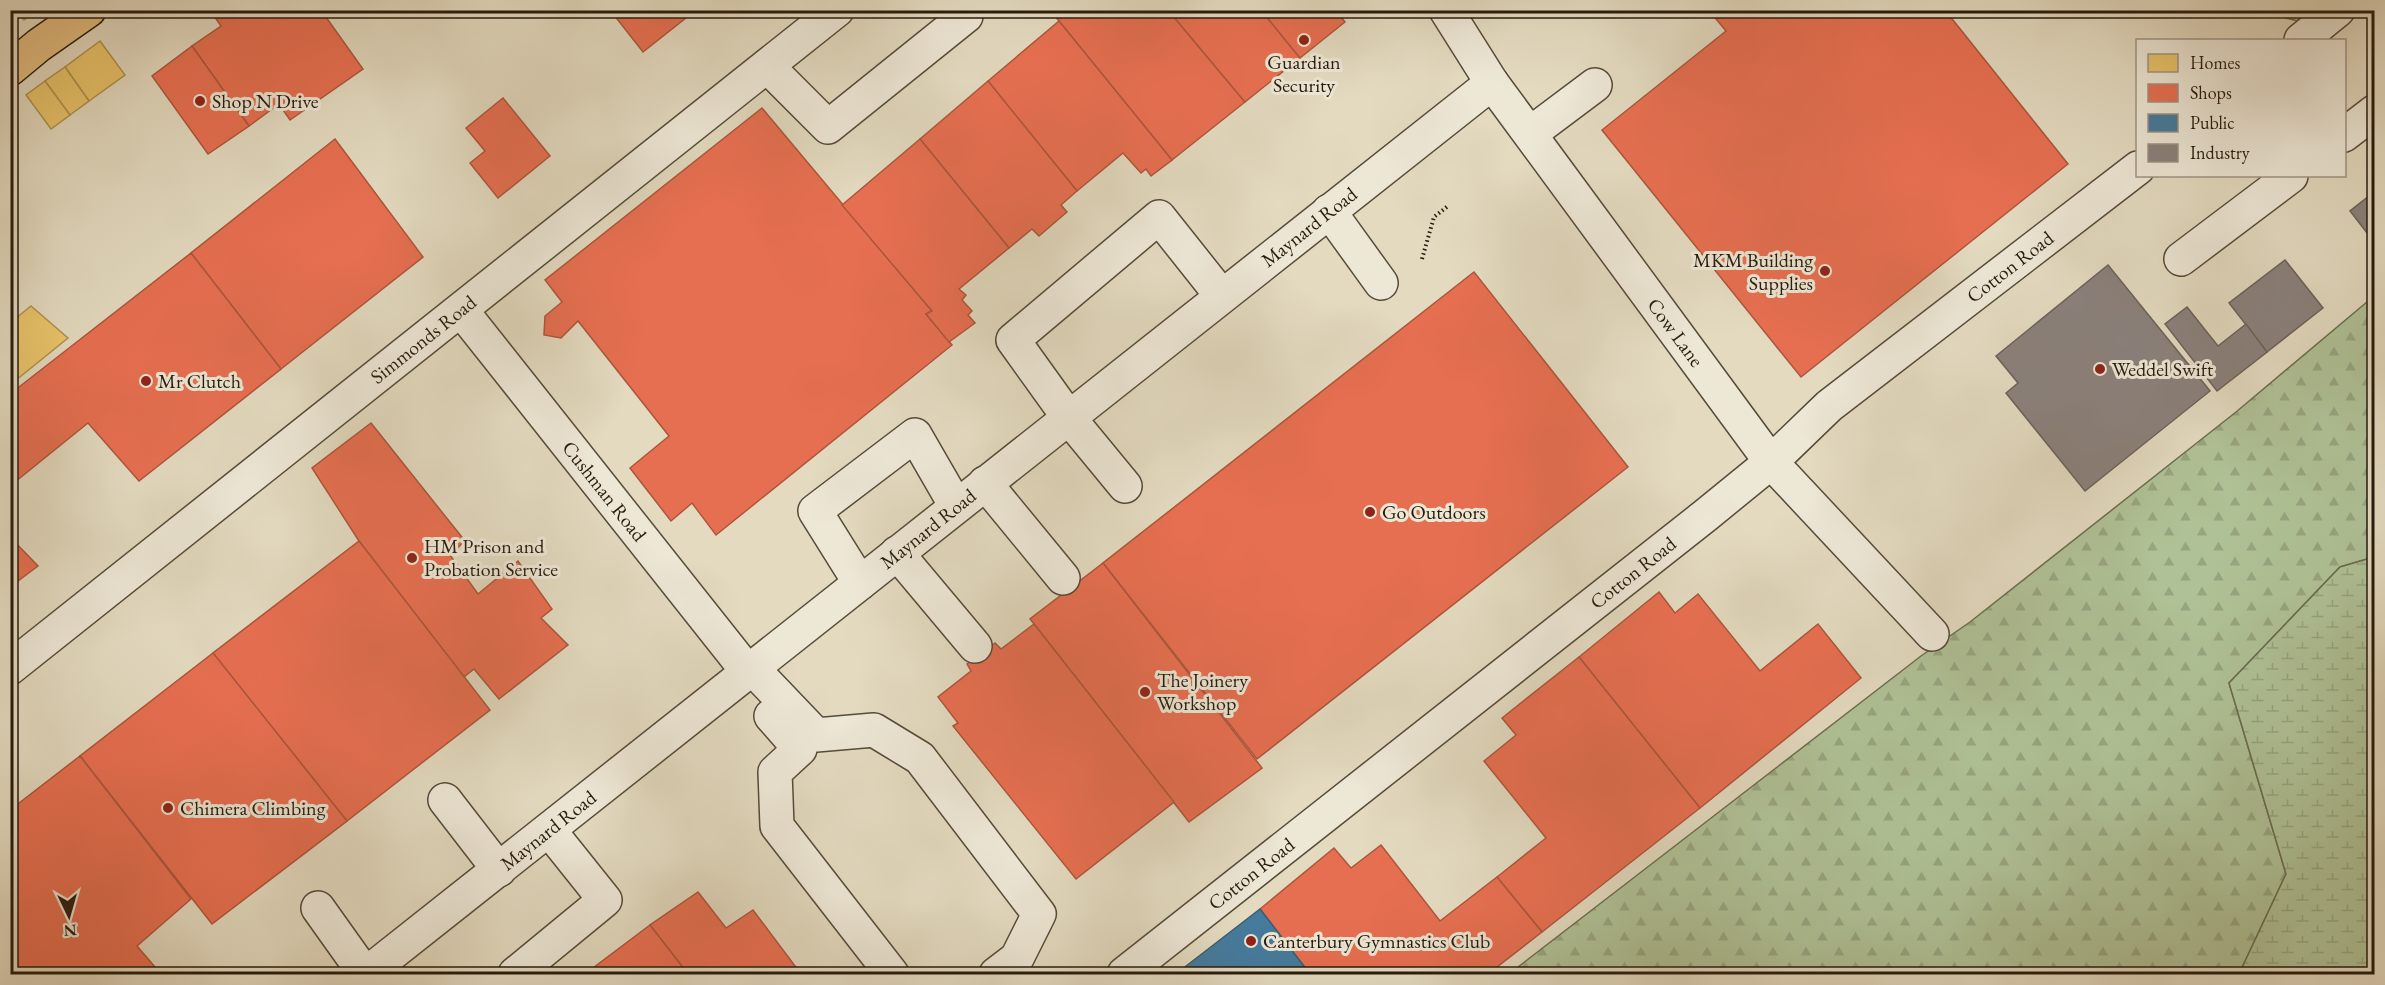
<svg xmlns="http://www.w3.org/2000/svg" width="2385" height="985" viewBox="0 0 2385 985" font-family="'EB Garamond',serif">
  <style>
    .forest { fill: url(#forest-firs); stroke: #6b6e51; stroke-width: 1.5 }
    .wetland { fill: url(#wetland-marsh); stroke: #6b6e51; stroke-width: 1.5 }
    .homes { fill: #e9c46a; stroke: #af914e; stroke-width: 1.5 }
    .shops { fill: #e76f51; stroke: #ad563c; stroke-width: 1.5 }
    .public { fill: #457b9d; stroke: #3c5e72; stroke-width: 1.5 }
    .industry { fill: #8a817c; stroke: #6c625a; stroke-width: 1.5 }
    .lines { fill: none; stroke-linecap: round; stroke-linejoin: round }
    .minor-casing { stroke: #564b39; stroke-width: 36 }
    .highway-casing { stroke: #271b0c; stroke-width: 36 }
    .path { stroke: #271b0c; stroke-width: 4; stroke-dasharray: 1.5 3; stroke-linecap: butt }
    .minor { stroke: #ede7d6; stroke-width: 33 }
    .highway { stroke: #e2bd80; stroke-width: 33 }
    .poi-dot { fill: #8f2418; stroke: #ede7d6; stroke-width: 2 }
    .labels { text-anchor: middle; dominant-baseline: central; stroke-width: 6; stroke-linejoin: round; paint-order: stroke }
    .poi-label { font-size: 20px; fill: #271b0c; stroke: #ede7d6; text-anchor: start }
    .street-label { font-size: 20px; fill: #271b0c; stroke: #ede7d6 }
  </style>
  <defs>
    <pattern id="forest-firs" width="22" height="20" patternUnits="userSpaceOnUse" patternTransform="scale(1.5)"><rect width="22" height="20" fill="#afc196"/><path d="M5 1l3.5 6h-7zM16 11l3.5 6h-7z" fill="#97a580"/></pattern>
    <pattern id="wetland-marsh" width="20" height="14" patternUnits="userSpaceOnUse" patternTransform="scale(1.5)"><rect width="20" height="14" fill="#afc196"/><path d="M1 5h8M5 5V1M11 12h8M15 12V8" fill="none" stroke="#97a580"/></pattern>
  </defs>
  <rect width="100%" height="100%" fill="#e3dac0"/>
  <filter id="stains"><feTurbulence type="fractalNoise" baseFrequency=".00333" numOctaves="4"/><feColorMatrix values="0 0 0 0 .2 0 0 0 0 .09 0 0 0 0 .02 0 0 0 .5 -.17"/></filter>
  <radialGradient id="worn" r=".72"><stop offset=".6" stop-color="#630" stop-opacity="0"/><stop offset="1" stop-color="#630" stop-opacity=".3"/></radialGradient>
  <!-- forest -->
  <g class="forest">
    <path d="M2262 11H2306L2297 21Z"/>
    <path d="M2374 296V557L2340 567 2229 683 2286 874 2239 974H1509L1921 656 1970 622 2236 412Z"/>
  </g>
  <!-- wetland -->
  <path class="wetland" d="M2374 557V974H2239L2286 874 2229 683 2340 567Z"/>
  <!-- homes -->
  <g class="homes">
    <path d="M17 10H38L24 20Z"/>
    <path d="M100 41 125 75 89 101 65 67Z"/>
    <path d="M65 67 89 101 70 115 45 81Z"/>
    <path d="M45 81 70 115 51 129 26 95Z"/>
    <path d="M31 306 68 338 10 385V323Z"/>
  </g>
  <!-- shops -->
  <g class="shops">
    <path d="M210 10H321L363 69 290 120 279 104 249 126 192 46 221 26Z"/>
    <path d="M610 10H682L687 17 643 52Z"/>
    <path d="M1050 10H1168L1245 102 1172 160Z"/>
    <path d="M1168 10H1261L1300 58 1245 102Z"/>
    <path d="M1261 10H1335L1345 22 1300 58Z"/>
    <path d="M1715 10H1737L1743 18 1752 10H1945L2068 164 1801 377 1602 130 1726 31 1711 13Z"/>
    <path d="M1059 21 1172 160 1151 176 1146 169 1141 173 1123 153 1077 191 988 81Z"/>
    <path d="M192 46 249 126 208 154 152 76Z"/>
    <path d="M988 81 1077 191 1061 205 1067 212 1039 236 1032 229 1009 248 920 139Z"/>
    <path d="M503 98 550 156 498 198 470 163 485 151 466 128Z"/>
    <path d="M762 108 932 311 926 314 952 345 716 535 692 503 671 521 630 468 669 436 578 321 561 338 544 335 545 316 562 302 545 280Z"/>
    <path d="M335 139 423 257 281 369 191 253Z"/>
    <path d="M920 139 1009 248 959 289 966 295 962 300 972 311 968 315 975 323 949 342 926 314 932 311 842 205Z"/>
    <path d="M191 253 281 369 139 481 88 423 10 486V394Z"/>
    <path d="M1474 272 1628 467 1257 759 1103 563Z"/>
    <path d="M371 423 465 541 450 555 478 594 518 561 552 609 541 618 568 645 499 699 474 669 464 677 359 541 312 468Z"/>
    <path d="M10 537 38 566 10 587Z"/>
    <path d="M359 541 490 710 347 821 213 653Z"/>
    <path d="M1103 563 1262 768 1189 822 1030 619Z"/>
    <path d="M1659 592 1675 613 1698 594 1760 671 1818 624 1861 678 1700 808 1579 657Z"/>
    <path d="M1034 624 1174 802 1076 879 953 726 958 723 938 697 971 671 967 664 995 643 1001 649Z"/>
    <path d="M213 653 347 821 212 924 80 756Z"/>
    <path d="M1579 657 1700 808 1542 932 1497 877 1546 838 1484 761 1516 735 1502 718Z"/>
    <path d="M80 756 191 899 137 946 161 974H10V810Z"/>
    <path d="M1381 845 1440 921 1497 877 1542 932 1488 974H1310L1260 909 1334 848 1351 868Z"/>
    <path d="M698 892 726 928 753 910 801 974H688L650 925Z"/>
    <path d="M650 925 688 974H585Z"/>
  </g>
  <!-- public -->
  <path class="public" d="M1260 909 1310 974H1179L1177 973Z"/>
  <!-- industry -->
  <g class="industry">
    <path d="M2374 192V242L2350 211Z"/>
    <path d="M2285 260 2323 308 2267 352 2229 303Z"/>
    <path d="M2108 265 2210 391 2085 491 2006 393 2018 383 1996 356Z"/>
    <path d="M2187 307 2218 346 2246 324 2267 352 2217 391 2165 324Z"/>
  </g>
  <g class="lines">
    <defs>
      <g id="minor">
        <path id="s1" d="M1446 10 1492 83 1771 462 1932 634"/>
        <path d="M2301 40 2338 10"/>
        <path d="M767 66 828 127 966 16 962 10"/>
        <path d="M1531 133 1595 85"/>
        <path d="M2344 135 2374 112"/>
        <path d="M1329 211 1381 283"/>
        <path d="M2181 259 2291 176"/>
        <path id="s2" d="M461 310 748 672"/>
        <path d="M985 483 1063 578"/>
        <path d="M1125 486 1069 418 1013 340 1159 217 1221 295"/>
        <path d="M897 553 975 646"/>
        <path d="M860 583 815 511 915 435 956 506"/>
        <path id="s3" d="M10 668 837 10"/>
        <path d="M752 668 816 735 874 730 920 758 1039 914 1017 958 996 974"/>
        <path d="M771 716 800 749 775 772 777 826 892 974"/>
        <path d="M445 800 499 870"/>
        <path d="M318 908 365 974"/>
        <path id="s4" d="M366 974C742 678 1115 378 1492 83"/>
        <path d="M515 974 605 900 549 830"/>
        <path id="s5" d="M1124 974 1706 515 1771 462 1829 406 2138 168"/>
      </g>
      <path id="highway" d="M10 69 39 45 89 10"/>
    </defs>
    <!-- minor casing -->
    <use href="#minor" class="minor-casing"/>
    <!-- highway casing -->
    <use href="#highway" class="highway-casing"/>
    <!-- path -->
    <path class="path" d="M1422 259 1434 217 1448 206"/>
    <!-- minor -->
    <use href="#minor" class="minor"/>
    <!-- highway -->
    <use href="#highway" class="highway"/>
  </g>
  <!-- markers -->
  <g class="poi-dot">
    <circle cx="1304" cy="40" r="6"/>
    <circle cx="200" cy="101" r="6"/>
    <circle cx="1825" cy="271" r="6"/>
    <circle cx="2100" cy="369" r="6"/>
    <circle cx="146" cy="381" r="6"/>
    <circle cx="1370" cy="512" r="6"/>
    <circle cx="412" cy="558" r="6"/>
    <circle cx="1145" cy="692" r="6"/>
    <circle cx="168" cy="808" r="6"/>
    <circle cx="1251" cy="941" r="6"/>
  </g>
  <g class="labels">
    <!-- poi labels -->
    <g class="poi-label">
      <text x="1304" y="62" text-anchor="middle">Guardian<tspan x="1304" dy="23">Security</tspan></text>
      <text x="212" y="101">Shop N Drive</text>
      <text x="1813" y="260" text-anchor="end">MKM Building<tspan x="1813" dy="23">Supplies</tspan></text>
      <text x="2112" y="369">Weddel Swift</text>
      <text x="158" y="381">Mr Clutch</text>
      <text x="1382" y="512">Go Outdoors</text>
      <text x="424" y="546">HM Prison and<tspan x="424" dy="23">Probation Service</tspan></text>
      <text x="1157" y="680">The Joinery<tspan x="1157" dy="23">Workshop</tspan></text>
      <text x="180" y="808">Chimera Climbing</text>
      <text x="1263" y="941">Canterbury Gymnastics Club</text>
    </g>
    <!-- street labels -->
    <g class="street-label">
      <text stroke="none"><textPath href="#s4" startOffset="1203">Maynard Road</textPath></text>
      <text stroke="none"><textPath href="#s5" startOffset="1134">Cotton Road</textPath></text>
      <text stroke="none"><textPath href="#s1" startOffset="396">Cow Lane</textPath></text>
      <text stroke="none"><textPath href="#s3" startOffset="528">Simmonds Road</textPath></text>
      <text stroke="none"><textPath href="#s2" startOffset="231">Cushman Road</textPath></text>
      <text stroke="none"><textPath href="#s4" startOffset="717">Maynard Road</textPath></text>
      <text stroke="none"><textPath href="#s5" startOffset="648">Cotton Road</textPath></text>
      <text stroke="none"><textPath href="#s4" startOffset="232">Maynard Road</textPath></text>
      <text stroke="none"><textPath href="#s5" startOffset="162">Cotton Road</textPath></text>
    </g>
  </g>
  <!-- margin -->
  <rect width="2385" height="985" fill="none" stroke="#e3dac0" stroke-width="36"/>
  <rect x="12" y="12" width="2361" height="961" fill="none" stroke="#271b0c" stroke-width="3"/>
  <rect x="18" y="18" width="2349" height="949" fill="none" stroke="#271b0c" stroke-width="1.5"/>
  <!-- legend -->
  <rect x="2136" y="39" width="210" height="138" fill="#ede7d6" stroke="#9e9585" stroke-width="1.5"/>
  <rect x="2148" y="54" width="30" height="18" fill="#e9c46a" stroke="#9e9585" stroke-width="1.5"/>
  <text x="2190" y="69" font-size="18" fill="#271b0c">Homes</text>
  <rect x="2148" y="84" width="30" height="18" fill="#e76f51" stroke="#9e9585" stroke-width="1.5"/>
  <text x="2190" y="99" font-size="18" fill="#271b0c">Shops</text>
  <rect x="2148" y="114" width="30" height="18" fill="#457b9d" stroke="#9e9585" stroke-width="1.5"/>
  <text x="2190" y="129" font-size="18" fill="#271b0c">Public</text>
  <rect x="2148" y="144" width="30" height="18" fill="#8a817c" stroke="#9e9585" stroke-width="1.5"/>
  <text x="2190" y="159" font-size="18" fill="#271b0c">Industry</text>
  <!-- north arrow -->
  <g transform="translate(69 916) rotate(175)" stroke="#ede7d6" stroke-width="4.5" paint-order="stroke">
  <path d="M0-4.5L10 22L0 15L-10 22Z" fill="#271b0c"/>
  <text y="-9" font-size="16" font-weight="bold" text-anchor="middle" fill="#271b0c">N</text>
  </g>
  <rect width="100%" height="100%" filter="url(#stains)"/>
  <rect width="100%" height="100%" fill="url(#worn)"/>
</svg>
